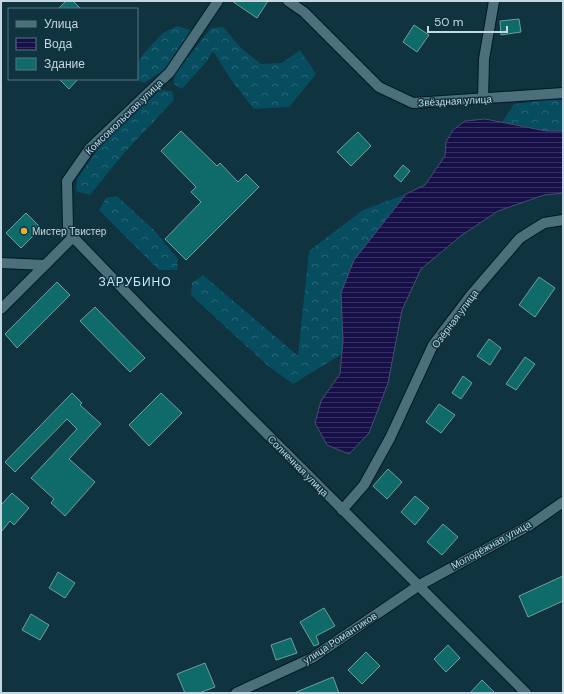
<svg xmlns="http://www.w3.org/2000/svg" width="564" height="694" viewBox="0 0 564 694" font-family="'DM Sans',sans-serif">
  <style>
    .forest { fill: url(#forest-crowns) }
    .water { fill: url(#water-rules); stroke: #4b4b75 }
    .building { fill: #0e6b6a; stroke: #739d9c }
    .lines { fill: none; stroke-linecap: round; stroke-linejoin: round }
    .minor-casing { stroke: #011a22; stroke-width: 12 }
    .minor { stroke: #4c6f7c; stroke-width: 10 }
    .poi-dot { fill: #e8ab37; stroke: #0f333f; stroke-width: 1.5 }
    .labels { text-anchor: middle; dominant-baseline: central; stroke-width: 3; stroke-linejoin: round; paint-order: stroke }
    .street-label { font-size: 10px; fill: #c5d8df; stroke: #0f333f }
    .poi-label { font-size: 10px; fill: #c5d8df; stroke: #0f333f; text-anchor: start }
    .quarter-label { font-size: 12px; letter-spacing: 1px; fill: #c4ebfa; stroke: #0f333f }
  </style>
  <defs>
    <pattern id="forest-crowns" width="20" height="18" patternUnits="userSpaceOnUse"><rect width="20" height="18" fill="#074d60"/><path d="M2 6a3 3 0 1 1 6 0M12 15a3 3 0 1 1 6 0" fill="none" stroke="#2a6676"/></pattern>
    <pattern id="water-rules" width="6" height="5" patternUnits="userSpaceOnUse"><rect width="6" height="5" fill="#170f47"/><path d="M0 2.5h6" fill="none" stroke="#373161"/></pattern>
  </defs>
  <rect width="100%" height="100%" fill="#0f333f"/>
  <!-- forest -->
  <g class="forest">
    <path d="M177 26 191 30 164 70 144 83 136 79 137 63 144 53 163 33Z"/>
    <path d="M223 27 242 49 261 64 282 63 300 50 316 74 289 107 254 109 232 81 213 51 207 61 182 89 174 84 175 74 211 28Z"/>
    <path d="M160 90 172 91 174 100 124 153 90 195 76 191 77 179 101 145Z"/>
    <path d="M546 100H563V131H546L502 122 514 104Z"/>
    <path d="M406 194 354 260 342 354 293 384 267 365 191 295 192 283 203 275 298 356 309 251 363 210Z"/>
    <path d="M117 196 155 231 178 259 177 270H159L99 210 106 198Z"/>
  </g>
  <!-- water -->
  <path class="water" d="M485 119 546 131H563V193L544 195 498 211 462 235 421 269 402 310 388 383 369 433 349 454 327 445 315 423 321 401 340 374 343 341 341 293 354 260 406 194 425 185 445 156 446 142 453 130 465 121Z"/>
  <!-- building -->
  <g class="building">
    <path d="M66 1H73L81 9H58Z"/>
    <path d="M232 1H268L257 18Z"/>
    <path d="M519 19 521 32 501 35 500 21Z"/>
    <path d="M414 25 429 35 417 52 403 42Z"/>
    <path d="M59 79H78L69 89Z"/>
    <path d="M181 131 217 166 220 163 238 182 246 174 259 187 186 260 165 239 201 202 191 192 196 187 161 151Z"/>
    <path d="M358 132 371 146 351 166 337 152Z"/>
    <path d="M403 165 410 171 401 182 394 176Z"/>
    <path d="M26 213 41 228 21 248 6 233Z"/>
    <path d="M539 277 555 288 535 317 519 305Z"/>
    <path d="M57 282 70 295 17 348 5 334Z"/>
    <path d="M95 307 145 358 130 372 80 321Z"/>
    <path d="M489 339 501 348 490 365 477 356Z"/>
    <path d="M525 357 535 364 516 390 506 384Z"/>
    <path d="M463 376 472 383 461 399 452 393Z"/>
    <path d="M72 393 82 403 80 405 101 424 69 459 95 482 65 516 51 503 54 499 31 478 77 429 67 419 15 472 5 462Z"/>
    <path d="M161 393 182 413 149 446 129 425Z"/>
    <path d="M439 404 455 415 441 433 426 422Z"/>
    <path d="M388 469 402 482 387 499 373 486Z"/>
    <path d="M12 493 29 508 14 525 10 521 1 532V505Z"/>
    <path d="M415 496 429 508 415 525 401 512Z"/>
    <path d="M443 524 458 537 442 555 427 542Z"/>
    <path d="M58 572 75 583 65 598 49 588Z"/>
    <path d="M563 576V601L528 617 519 596Z"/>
    <path d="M324 608 335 626 316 636 319 644 314 646 300 622Z"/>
    <path d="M31 614 49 625 40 640 22 630Z"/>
    <path d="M291 638 297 653 276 660 271 645Z"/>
    <path d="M448 645 460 658 446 672 434 659Z"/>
    <path d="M366 652 380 666 362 684 348 670Z"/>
    <path d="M205 663 215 687 199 693H185L177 674Z"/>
    <path d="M333 677 339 693H294Z"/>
    <path d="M482 680 495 693H470Z"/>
  </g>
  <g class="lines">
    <defs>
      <g id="minor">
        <path d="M218 1 170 72 90 148 67 181 68 228 73 237 148 315 526 693"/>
        <path d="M288 1 304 12 379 87 413 103 563 93"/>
        <path d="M483 99 484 59 494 1"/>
        <path d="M1 263 45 265"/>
        <path d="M1 309 73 237"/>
        <path d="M342 510 364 485 390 438 433 345 471 295 520 238 544 223 563 220"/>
        <path d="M236 693 312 658 418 586 530 525 563 502"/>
      </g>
    </defs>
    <!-- minor casing -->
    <use href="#minor" class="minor-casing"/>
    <!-- minor -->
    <use href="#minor" class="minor"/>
  </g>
  <!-- markers -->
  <circle class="poi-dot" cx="24" cy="231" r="4"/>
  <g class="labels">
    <!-- street labels -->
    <g class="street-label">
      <text transform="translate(455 101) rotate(-3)">Звёздная улица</text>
      <text transform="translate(124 117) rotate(-44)">Комсомольская улица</text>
      <text transform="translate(455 319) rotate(-53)">Озёрная улица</text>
      <text transform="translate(298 466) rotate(45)">Солнечная улица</text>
      <text transform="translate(491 545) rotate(-29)">Молодёжная улица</text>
      <text transform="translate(340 638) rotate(-33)">улица Романтиков</text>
    </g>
    <!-- poi labels -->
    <g class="poi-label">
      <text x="32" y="231">Мистер Твистер</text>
    </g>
    <!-- quarter labels -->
    <g class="quarter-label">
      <text x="135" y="282">ЗАРУБИНО</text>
    </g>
  </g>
  <!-- border -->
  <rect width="564" height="694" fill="none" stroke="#c5d8df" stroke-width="4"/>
  <!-- legend -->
  <rect x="8" y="8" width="130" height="72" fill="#0f333f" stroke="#58757f"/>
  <rect x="16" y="21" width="20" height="6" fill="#4c6f7c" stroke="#58757f"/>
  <text x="44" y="28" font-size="12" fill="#c5d8df">Улица</text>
  <rect x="16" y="38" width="20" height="12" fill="url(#water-rules)" stroke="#58757f"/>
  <text x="44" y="48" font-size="12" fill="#c5d8df">Вода</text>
  <rect x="16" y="58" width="20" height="12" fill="#0e6b6a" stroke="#58757f"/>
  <text x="44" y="68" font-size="12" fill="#c5d8df">Здание</text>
  <!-- scale -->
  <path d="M428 26v6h79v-6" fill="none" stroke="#c5d8df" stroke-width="2"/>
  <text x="434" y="26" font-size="12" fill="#c5d8df" stroke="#0f333f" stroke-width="3" paint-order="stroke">50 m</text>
</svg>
